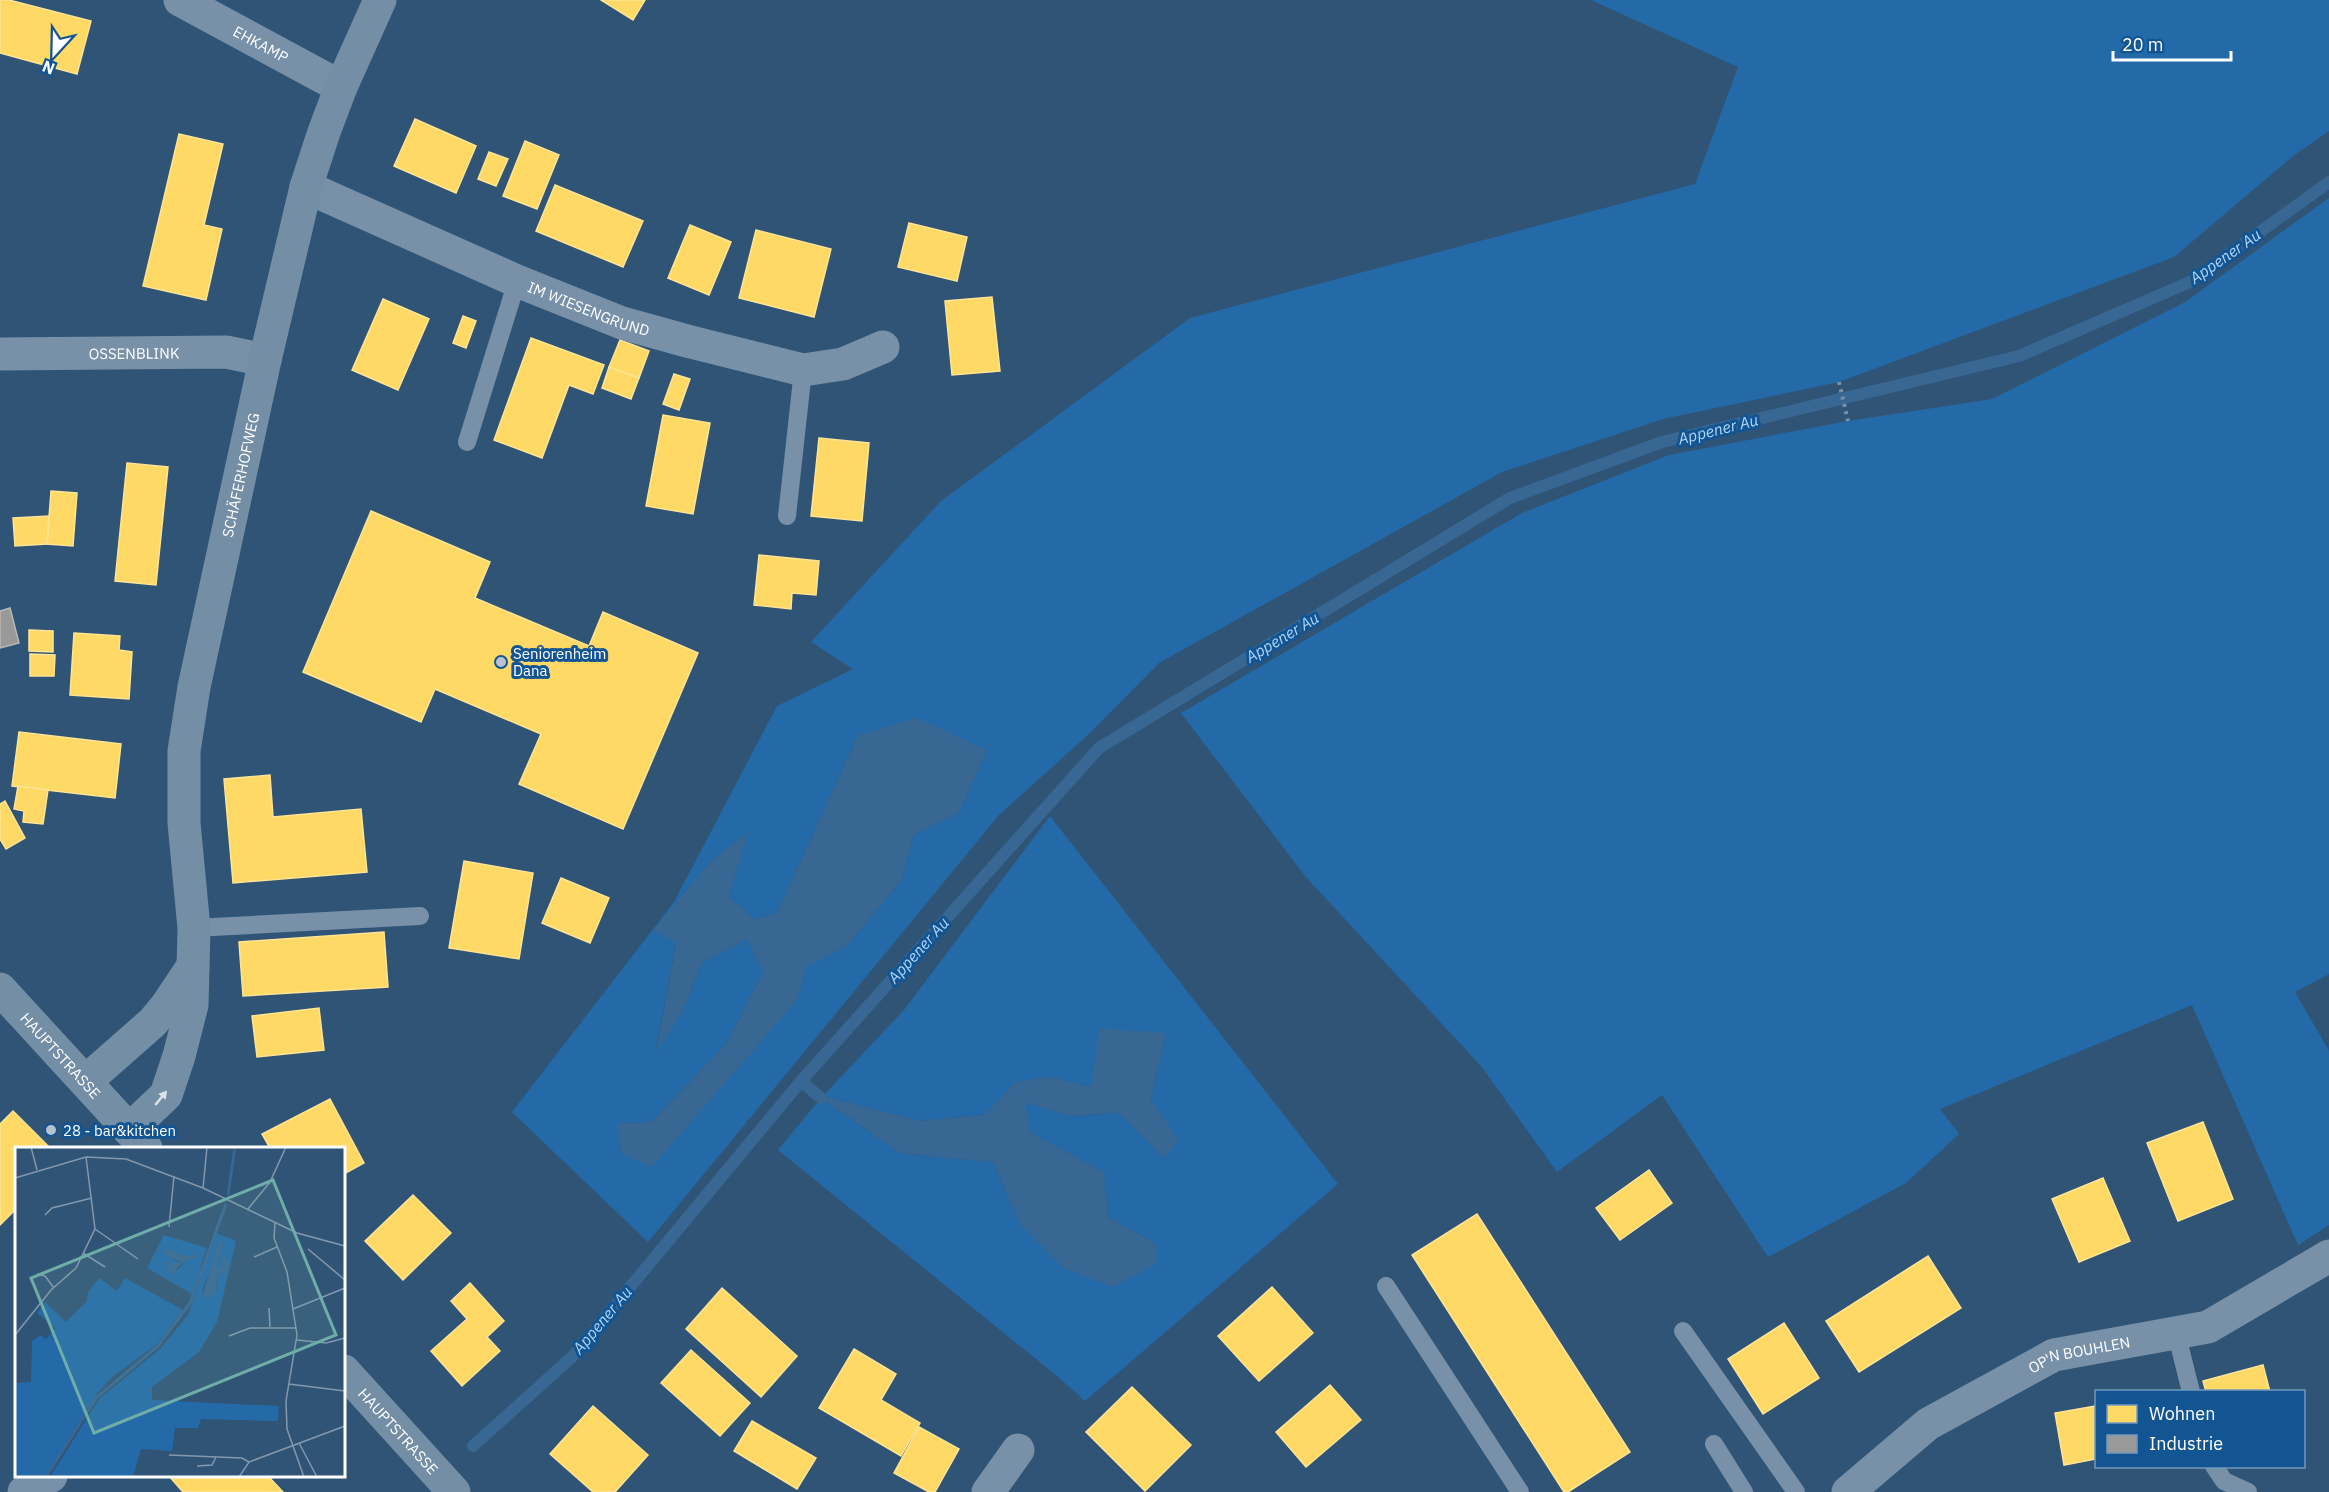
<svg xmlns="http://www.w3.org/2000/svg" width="2329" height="1492" viewBox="0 0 2329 1492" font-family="'IBM Plex Sans',sans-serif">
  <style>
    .green { fill: #246aa8; fill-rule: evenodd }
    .water { fill: #386793 }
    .homes { fill: #ffd966; stroke: #ffe494; stroke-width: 1.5 }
    .industry { fill: #999; stroke: #b8b8b8; stroke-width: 1.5 }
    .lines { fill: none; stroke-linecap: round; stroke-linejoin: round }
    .stream { stroke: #386793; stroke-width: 12 }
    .path { stroke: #7891a9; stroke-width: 4; stroke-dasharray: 3 4.5; stroke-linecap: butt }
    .lane { stroke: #7891a9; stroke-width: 18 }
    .street { stroke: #7891a9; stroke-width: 33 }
    .secondary { stroke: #748ea5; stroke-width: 33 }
    .oneway { fill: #dce3e8 }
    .poi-dot { fill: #b7c3cf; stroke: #135593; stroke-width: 2 }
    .labels { text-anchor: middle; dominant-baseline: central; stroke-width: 6; stroke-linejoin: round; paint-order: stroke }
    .street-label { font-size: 15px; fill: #fff; stroke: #135593 }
    .poi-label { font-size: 15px; fill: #fff; stroke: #135593; text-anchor: start }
    .water-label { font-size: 16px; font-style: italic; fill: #add6f9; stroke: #135593 }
    .inset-river { fill: none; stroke: #386793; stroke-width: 3 }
    .inset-road { fill: none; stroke: #8398ad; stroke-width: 1.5 }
    .view { fill: #6fada8; fill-opacity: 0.15; stroke: #6fada8; stroke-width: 3 }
    .inset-edge { fill: none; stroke: #fff; stroke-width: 3 }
  </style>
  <rect width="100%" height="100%" fill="#305476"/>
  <!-- green -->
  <g class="green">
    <path d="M1591 0H2329V131L2293 156 2174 257 1839 382 1663 419 1502 472 1159 663 1090 733 999 815 648 1242 512 1112 674 902 777 706 853 669 811 642 941 501 1190 318 1695 184 1738 67ZM858 735 987 750 959 813 914 835 901 881 848 945 807 965 797 1000 621 1153 618 1123 651 1122 726 1044 763 972 747 939 703 962 681 1014 656 1050 676 942 654 930 712 860 747 833 729 897 755 919 777 913Z"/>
    <path d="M2329 198V974L2295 992 2329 1051V1225L2298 1245 2192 1005 1940 1109 1959 1134 1906 1183 1768 1257 1662 1095 1557 1172 1481 1066 1305 876 1181 713 1522 513 1669 455 1848 421 1992 399 2185 302Z"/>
    <path d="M1050 816 1338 1184 1085 1401 1057 1376 778 1150 821 1098 900 1153 993 1162 1020 1224 1155 1243 1108 1217 1104 1172 1030 1132 1024 1101 1069 1116 1119 1113 1164 1158 1178 1141 1151 1100 1166 1033 1091 1087 1051 1077 1016 1082 985 1115 919 1121 823 1096 904 1010Z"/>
  </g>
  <!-- water -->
  <g class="water">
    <path d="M917 718 987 750 959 813 914 835 901 881 848 945 807 966 797 1000 652 1167 621 1153 617 1123 651 1122 726 1044 763 972 747 939 703 962 681 1014 656 1052 676 943 653 930 712 860 748 832 729 897 755 919 777 913 858 735Z"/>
    <path d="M1099 1028 1166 1033 1151 1100 1179 1141 1164 1158 1119 1113 1069 1116 1025 1102 1030 1132 1104 1172 1108 1217 1155 1243V1264L1113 1287 1063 1268 1020 1224 993 1162 900 1153 821 1098 823 1096 919 1121 985 1115 1015 1082 1051 1077 1091 1087Z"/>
  </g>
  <!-- homes -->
  <g class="homes">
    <path d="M0 0H9L91 21 77 74 0 53Z"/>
    <path d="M601 0H645L633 20Z"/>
    <path d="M415 119 476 146 456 193 394 166Z"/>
    <path d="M179 134 223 144 204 225 222 229 206 300 143 286Z"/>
    <path d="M525 141 559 155 537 209 503 196Z"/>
    <path d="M489 152 508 159 496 186 478 179Z"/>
    <path d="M555 185 643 221 623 267 536 231Z"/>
    <path d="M909 223 967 237 957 281 898 267Z"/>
    <path d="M690 225 731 242 709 295 668 278Z"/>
    <path d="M756 230 831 249 814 317 739 298Z"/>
    <path d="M992 297 1000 371 952 375 945 301Z"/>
    <path d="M383 299 429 319 398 390 352 370Z"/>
    <path d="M463 316 476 321 466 348 453 343Z"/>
    <path d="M531 338 604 365 593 394 569 385 542 458 494 440Z"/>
    <path d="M620 340 649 351 639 378 609 367Z"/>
    <path d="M609 367 639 378 631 399 602 388Z"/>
    <path d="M674 374 690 379 679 410 663 404Z"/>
    <path d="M663 415 710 423 693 514 646 506Z"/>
    <path d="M819 438 869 443 862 521 811 516Z"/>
    <path d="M127 463 168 467 156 585 115 581Z"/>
    <path d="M51 491 77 493 73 546 47 544Z"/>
    <path d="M371 511 490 562 475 598 589 646 603 612 698 653 623 829 519 784 541 734 435 689 421 722 303 672Z"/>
    <path d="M49 516 47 544 15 546 13 518Z"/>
    <path d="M759 555 819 561 816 595 792 593 791 609 754 605Z"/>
    <path d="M29 630 53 631V652L29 651Z"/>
    <path d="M74 633 120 636 119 650 132 652 129 699 70 695Z"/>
    <path d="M30 654 55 655 54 676H30Z"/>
    <path d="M19 732 121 744 115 798 12 786Z"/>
    <path d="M270 775 273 817 361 809 367 872 233 883 224 779Z"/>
    <path d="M18 786 48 790 43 824 23 822 24 811 14 809Z"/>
    <path d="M5 801 25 838 6 849 0 839V804Z"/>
    <path d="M464 861 533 873 519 959 449 948Z"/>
    <path d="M561 878 609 898 590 943 542 923Z"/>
    <path d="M384 932 388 987 243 996 239 942Z"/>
    <path d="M319 1008 324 1050 257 1057 252 1016Z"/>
    <path d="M330 1099 364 1163 344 1174V1148H270L262 1134Z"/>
    <path d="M13 1111 50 1148H16V1209L0 1225V1124Z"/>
    <path d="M2203 1122 2233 1199 2178 1221 2147 1143Z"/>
    <path d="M1649 1170 1672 1203 1620 1240 1596 1208Z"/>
    <path d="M2103 1178 2130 1241 2079 1262 2052 1199Z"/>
    <path d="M413 1195 451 1233 403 1280 365 1241Z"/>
    <path d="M1477 1214 1630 1452 1568 1492H1564L1412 1255Z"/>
    <path d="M1928 1256 1961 1308 1859 1372 1826 1321Z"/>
    <path d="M470 1283 504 1321 487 1337 500 1351 462 1386 431 1351 467 1319 451 1301Z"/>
    <path d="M1272 1287 1313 1333 1259 1381 1218 1336Z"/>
    <path d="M722 1288 797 1356 761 1397 686 1329Z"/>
    <path d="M1784 1323 1819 1378 1763 1414 1728 1359Z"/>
    <path d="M854 1349 896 1374 881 1400 920 1423 901 1456 819 1408Z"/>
    <path d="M691 1350 750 1403 720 1436 661 1383Z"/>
    <path d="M2263 1365 2270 1392H2206L2203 1381Z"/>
    <path d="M1330 1385 1361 1420 1306 1467 1276 1432Z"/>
    <path d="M1132 1387 1191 1445 1145 1491 1086 1432Z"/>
    <path d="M593 1406 648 1455 615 1492H593L550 1454Z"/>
    <path d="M2096 1406V1459L2064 1465 2055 1413Z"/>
    <path d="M752 1421 816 1458 797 1489 734 1451Z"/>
    <path d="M919 1427 959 1449 935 1492H929L894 1473Z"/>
    <path d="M169 1476H268L283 1492H183Z"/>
  </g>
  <!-- industry -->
  <path class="industry" d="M10 608 19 643 0 648V611Z"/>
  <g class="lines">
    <!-- stream -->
    <g class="stream">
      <path d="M801 1081 821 1098"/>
      <path d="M473 1446 573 1356 801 1081 1099 748 1510 498 1662 442 2019 356 2192 281 2329 182"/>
    </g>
    <!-- path -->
    <path class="path" d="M1839 382 1848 421"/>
    <!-- lane -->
    <g class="lane">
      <path d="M467 442 517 281"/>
      <path d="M787 516 803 370"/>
      <path d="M194 928 420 916"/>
      <path d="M1386 1286 1520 1492"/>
      <path d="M1683 1331 1796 1492"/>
      <path d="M2176 1332 2191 1392"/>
      <path d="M1714 1444 1744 1492"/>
      <path d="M2214 1466 2224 1481 2248 1492"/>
    </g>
    <!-- street -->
    <g class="street">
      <path id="s1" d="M180 0 341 87"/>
      <path id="s2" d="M306 187 517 281 622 323 687 341 803 370 843 364 883 347"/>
      <path id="s3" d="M0 354 226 352 265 360"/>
      <path d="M24 1492 51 1476"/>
      <path d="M988 1492 1018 1450"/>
      <path id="s4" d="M1848 1492 1928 1424 2054 1355 2208 1327 2329 1256"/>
    </g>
    <!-- secondary -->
    <g class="secondary">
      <path id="s5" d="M0 989 146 1148"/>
      <path d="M86 1081 153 1022 167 1005 193 966"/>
      <path id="s6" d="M129 1130 166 1095 179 1056 192 1005 194 928 184 823V751L194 687 265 360 306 187 324 132 341 87 380 0"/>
      <path id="s7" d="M344 1371 454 1492"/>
    </g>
  </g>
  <!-- one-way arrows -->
  <defs><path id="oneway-solid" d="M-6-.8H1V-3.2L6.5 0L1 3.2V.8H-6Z" transform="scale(1.5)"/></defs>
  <use class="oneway" href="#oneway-solid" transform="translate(161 1098) rotate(-51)"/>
  <!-- markers -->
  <g class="poi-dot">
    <circle cx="501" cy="662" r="6"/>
    <circle cx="51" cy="1130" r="6"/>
  </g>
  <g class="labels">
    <!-- street labels -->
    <g class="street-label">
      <text stroke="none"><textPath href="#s1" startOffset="92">EHKAMP</textPath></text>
      <text stroke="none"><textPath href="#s2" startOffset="308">IM WIESENGRUND</textPath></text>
      <text stroke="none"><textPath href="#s3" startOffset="134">OSSENBLINK</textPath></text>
      <text stroke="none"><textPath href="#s6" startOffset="681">SCHÄFERHOFWEG</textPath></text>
      <text stroke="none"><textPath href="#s5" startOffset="90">HAUPTSTRASSE</textPath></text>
      <text stroke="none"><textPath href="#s4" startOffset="273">OP'N BOUHLEN</textPath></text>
      <text stroke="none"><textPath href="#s7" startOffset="81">HAUPTSTRASSE</textPath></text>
    </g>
    <!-- poi labels -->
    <g class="poi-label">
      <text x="513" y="653">Seniorenheim<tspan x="513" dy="17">Dana</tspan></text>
      <text x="63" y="1130">28 - bar&amp;kitchen</text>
    </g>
    <!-- water labels -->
    <g class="water-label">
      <text transform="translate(2225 256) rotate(-35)">Appener Au</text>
      <text transform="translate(1718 429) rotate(-14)">Appener Au</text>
      <text transform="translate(1282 637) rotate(-31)">Appener Au</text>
      <text transform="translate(918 950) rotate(-48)">Appener Au</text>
      <text transform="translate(602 1320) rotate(-50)">Appener Au</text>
    </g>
  </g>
  <!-- overview -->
  <g transform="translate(15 1147)">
    <rect width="330" height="330" fill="#305476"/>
    <path d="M201 86 221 94 202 175 184 205 137 240V253L264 259 263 274 186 272 183 281H160L157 304 126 302 118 330H35L84 252 145 202 173 168ZM208 94 201 119 204 122 207 117V111L213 119 202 126 201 147 187 144ZM149 88 192 101 177 147 132 121ZM151 101 169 109 188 108 172 113 156 129 155 122 168 116 157 112ZM84 131 102 144 110 131 168 163 141 198 97 230 81 248 30 330H0V236L16 235 17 194 26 188 31 192 41 181 22 166 30 155 51 175 72 154 73 145Z" fill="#246aa8" fill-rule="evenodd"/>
    <path d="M204 94 209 97 201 119 204 121 207 117 208 106 214 119 208 133 207 125 202 126 201 147 187 151ZM151 101 169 109 189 108 172 113 162 121 163 127 156 129 151 116H168L149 107Z" fill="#386793"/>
    <path class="inset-river" d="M213 48 220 0M31 330 81 251 143 199 175 156 211 57"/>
    <path class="inset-road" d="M16 0 22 23M0 31 71 10 111 12 188 41 282 86 330 99M188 41 192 0M233 62 255 35 271 0M30 68 37 61 77 51M260 76 259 91 272 125 282 188 271 254 272 282 289 330M154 80 159 29M80 82 123 112M293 102 330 133M68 106 90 120M239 110 262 100M22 127 30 129 39 141M254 161 255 180M278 162 330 141M0 188 36 143 61 121 80 82 71 10M214 189 235 181H281M282 193 311 196 330 191M274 237 330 244M284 296 302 330M154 308 227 311 234 315M182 319 197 318 201 310M224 330 234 315 330 279"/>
    <path class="view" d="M258 33 321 188 79 286 16 131Z"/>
    <rect width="330" height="330" class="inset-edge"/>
  </g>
  <!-- legend -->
  <rect x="2095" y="1390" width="210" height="78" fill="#135593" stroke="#7199be" stroke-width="1.5"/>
  <rect x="2107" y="1405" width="30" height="18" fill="#ffd966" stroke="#7199be" stroke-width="1.5"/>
  <text x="2149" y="1420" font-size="18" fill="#ffffff">Wohnen</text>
  <rect x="2107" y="1435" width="30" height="18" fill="#999999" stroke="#7199be" stroke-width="1.5"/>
  <text x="2149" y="1450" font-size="18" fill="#ffffff">Industrie</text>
  <!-- north arrow -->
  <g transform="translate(54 54) rotate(202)" stroke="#135593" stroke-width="4.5" paint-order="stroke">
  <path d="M0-4.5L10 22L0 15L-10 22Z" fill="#ffffff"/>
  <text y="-9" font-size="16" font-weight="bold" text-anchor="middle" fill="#ffffff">N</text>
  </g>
  <!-- scale -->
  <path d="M2113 51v9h118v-9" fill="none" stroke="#ffffff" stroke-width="3"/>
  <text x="2122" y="51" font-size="18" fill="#ffffff" stroke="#135593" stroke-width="4.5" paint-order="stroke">20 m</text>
</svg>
